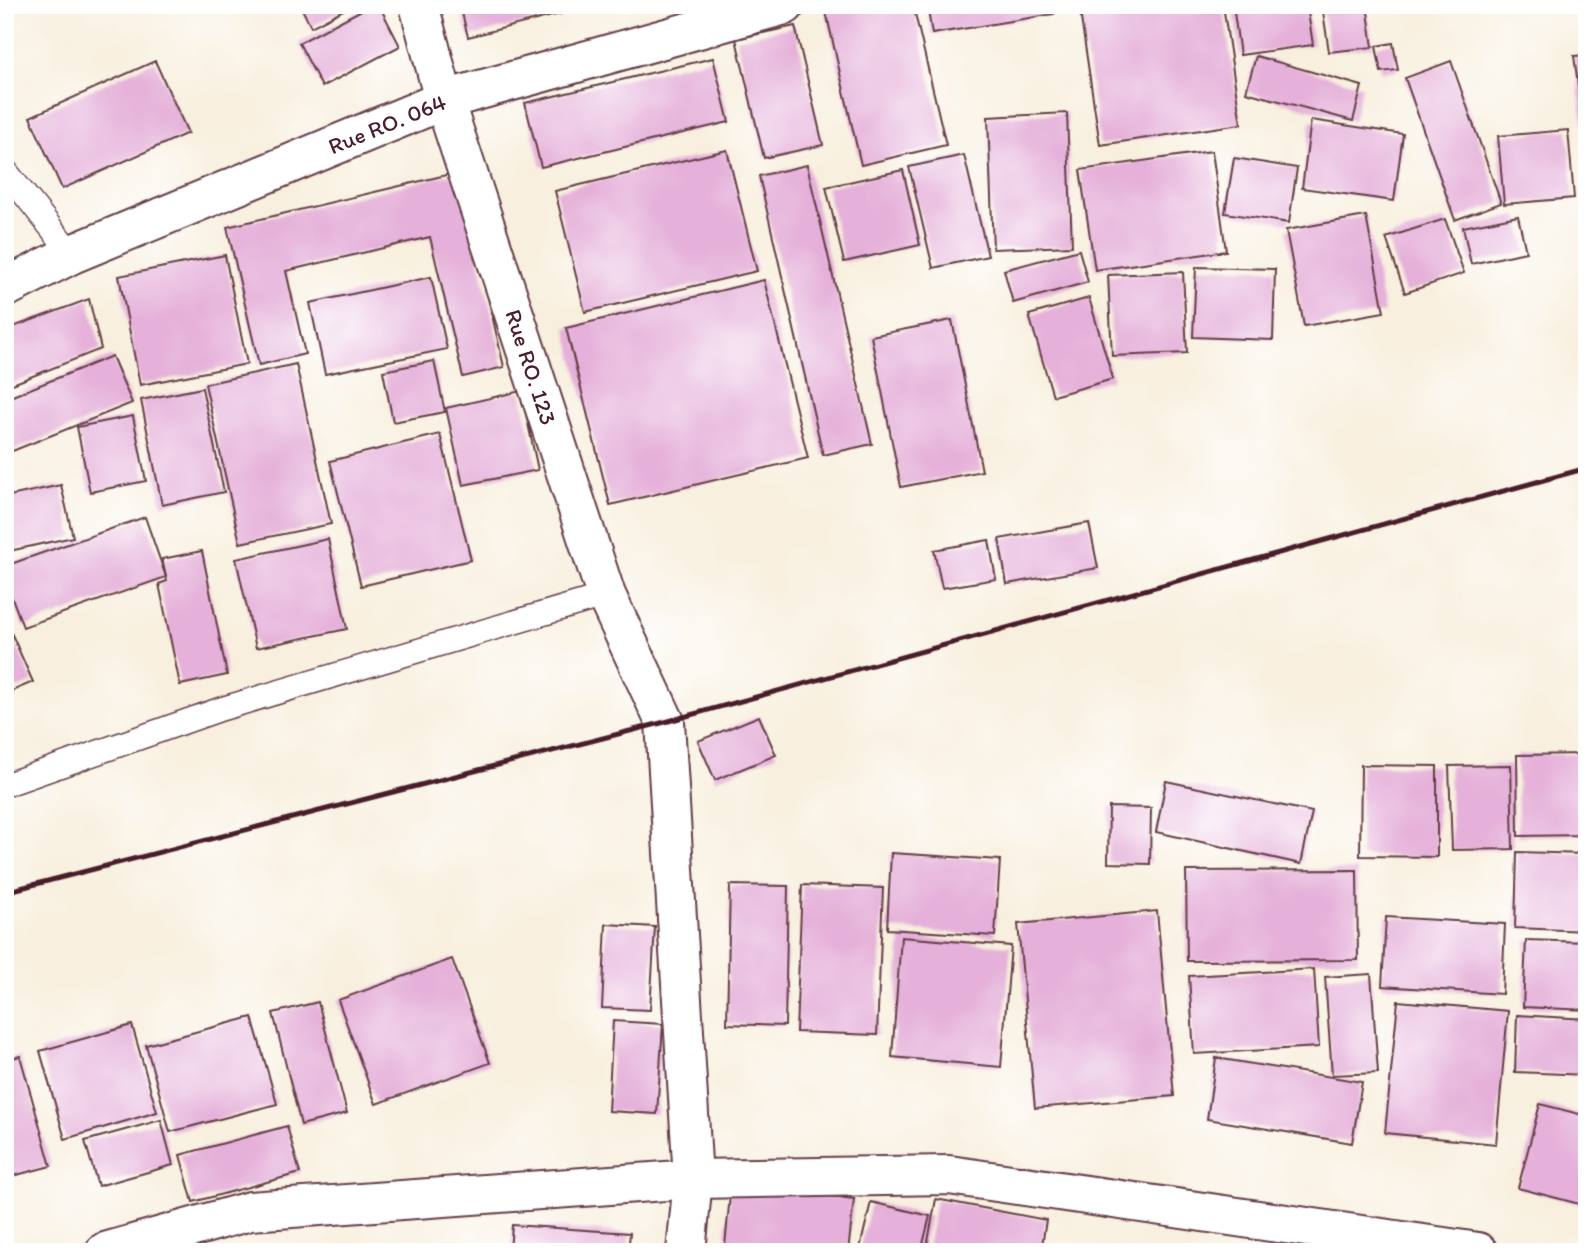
<svg xmlns="http://www.w3.org/2000/svg" width="1592" height="1257" viewBox="0 0 1592 1257" font-family="Itim,sans-serif">
  <style>
    .building { fill: #e5b0d9 }
    .lines { fill: none; stroke-linecap: round; stroke-linejoin: round }
    .service-casing { stroke: #643e46; stroke-width: 26 }
    .minor-casing { stroke: #643e46; stroke-width: 42 }
    .tertiary-casing { stroke: #643e46; stroke-width: 42 }
    .service { stroke: #fff; stroke-width: 23 }
    .minor { stroke: #fff; stroke-width: 38 }
    .tertiary { stroke: #fff; stroke-width: 38 }
    .rail { stroke: #4a1f2b; stroke-width: 5 }
    .labels { text-anchor: middle; dominant-baseline: central; stroke-width: 5; stroke-linejoin: round; paint-order: stroke }
    .street-label { font-size: 23px; fill: #4a1f2b; stroke: #fff }
  </style>
  <rect width="100%" height="100%" fill="#fff"/>
  <filter id="ink" filterUnits="userSpaceOnUse"><feTurbulence type="fractalNoise" baseFrequency=".0143" numOctaves="2"/><feDisplacementMap in="SourceGraphic" scale="14" xChannelSelector="R" yChannelSelector="G"/><feConvolveMatrix kernelMatrix="1 2 1 2 8 2 1 2 1" color-interpolation-filters="sRGB"/></filter>
  <filter id="wash" filterUnits="userSpaceOnUse"><feTurbulence type="fractalNoise" baseFrequency=".00686" numOctaves="4" result="noise"/><feDisplacementMap in="SourceGraphic" scale="28" xChannelSelector="R" yChannelSelector="G"/><feGaussianBlur stdDeviation="1.57" result="paint"/><feColorMatrix in="noise" values="0 0 0 0 0 0 0 0 0 0 0 0 0 0 0 0 0 1.4 0 .05"/><feComposite in="paint" operator="in"/></filter>
  <g filter="url(#wash)">
    <rect width="100%" height="100%" fill="#f8efde"/>
    <g id="blocks">
      <!-- building -->
      <g class="building">
        <path d="M300 5H348L349 7 311 27Z"/>
        <path d="M371 5H379L400 46 322 87 299 43Z"/>
        <path d="M460 5H579L580 9 468 37Z"/>
        <path d="M856 5H913L946 145 861 165 826 12Z"/>
        <path d="M927 5H1052L1054 14 932 34Z"/>
        <path d="M1079 5H1223L1241 124 1100 145Z"/>
        <path d="M1233 5H1307L1313 45 1240 55Z"/>
        <path d="M1322 5H1367L1373 47 1329 52Z"/>
        <path d="M795 26 823 145 764 158 736 39Z"/>
        <path d="M1393 43 1398 70 1381 72 1376 46Z"/>
        <path d="M1587 55V135H1585L1574 56Z"/>
        <path d="M1256 56 1362 86 1353 121 1246 92Z"/>
        <path d="M713 58 729 122 541 167 525 103Z"/>
        <path d="M155 61 188 133 62 189 30 117Z"/>
        <path d="M1451 61 1501 203 1455 220 1405 78Z"/>
        <path d="M1067 113 1072 246 993 249 988 117Z"/>
        <path d="M1311 120 1403 134 1394 201 1302 188Z"/>
        <path d="M1568 130 1574 198 1504 204 1498 136Z"/>
        <path d="M727 150 757 271 585 312 555 191Z"/>
        <path d="M1212 151 1226 251 1095 270 1080 170Z"/>
        <path d="M964 155 988 256 933 268 909 167Z"/>
        <path d="M1234 158 1297 168 1289 223 1225 213Z"/>
        <path d="M807 165 872 444 823 455 759 176Z"/>
        <path d="M903 170 920 245 844 262 826 187Z"/>
        <path d="M459 172 504 367 463 377 430 237 286 271 305 354 259 365 227 227Z"/>
        <path d="M1366 216 1384 312 1304 326 1286 230Z"/>
        <path d="M1518 216 1526 252 1471 264 1463 227Z"/>
        <path d="M1445 219 1464 273 1405 293 1386 238Z"/>
        <path d="M1079 250 1088 282 1013 303 1004 270Z"/>
        <path d="M225 255 247 364 140 385 119 276Z"/>
        <path d="M1196 267 1275 269 1273 340 1193 337Z"/>
        <path d="M1183 272 1187 353 1112 356 1108 275Z"/>
        <path d="M431 277 447 349 325 374 310 303Z"/>
        <path d="M764 280 808 458 610 505 566 328Z"/>
        <path d="M1089 298 1113 379 1053 396 1029 315Z"/>
        <path d="M89 299 101 349 5 387V330Z"/>
        <path d="M952 320 982 471 901 487 871 336Z"/>
        <path d="M112 356 132 403 5 454V399Z"/>
        <path d="M434 361 445 412 393 422 383 371Z"/>
        <path d="M296 364 331 524 240 543 205 384Z"/>
        <path d="M202 388 224 492 162 505 141 400Z"/>
        <path d="M521 391 538 470 463 485 446 408Z"/>
        <path d="M133 416 146 481 90 492 77 427Z"/>
        <path d="M440 434 471 560 361 586 330 461Z"/>
        <path d="M61 485 73 537 5 552V497Z"/>
        <path d="M145 517 166 577 23 627 5 579V566Z"/>
        <path d="M1089 523 1098 568 1007 584 999 539Z"/>
        <path d="M328 539 347 629 256 648 236 559Z"/>
        <path d="M989 540 996 579 942 588 934 550Z"/>
        <path d="M202 551 227 675 180 685 159 584 167 581 162 559Z"/>
        <path d="M5 619 33 682 5 694Z"/>
        <path d="M759 716 776 755 715 780 698 741Z"/>
        <path d="M1585 754 1586 835 1518 836 1517 755Z"/>
        <path d="M1361 765 1437 766V857L1360 856Z"/>
        <path d="M1511 765 1513 849 1452 850 1449 766Z"/>
        <path d="M1166 781 1312 812 1301 864 1156 832Z"/>
        <path d="M1109 807 1151 808 1150 864 1108 863Z"/>
        <path d="M1517 852 1587 854V931L1515 928Z"/>
        <path d="M891 853 1000 860 995 936 887 929Z"/>
        <path d="M1357 870 1358 960 1187 961 1186 871Z"/>
        <path d="M730 885 788 886 785 1026 727 1024Z"/>
        <path d="M802 885 883 888 877 1035 796 1032Z"/>
        <path d="M1157 911 1174 1096 1035 1108 1018 924Z"/>
        <path d="M1386 917 1505 924 1502 994 1382 986Z"/>
        <path d="M606 924 655 927 650 1010 602 1008Z"/>
        <path d="M901 937 1011 946 1001 1067 892 1057Z"/>
        <path d="M1526 940 1587 942V1010L1523 1007Z"/>
        <path d="M452 959 490 1063 376 1104 338 1000Z"/>
        <path d="M1314 969 1319 1047 1194 1054 1189 976Z"/>
        <path d="M1371 974 1378 1073 1332 1075 1325 977Z"/>
        <path d="M1398 1001 1508 1011 1496 1144 1385 1133Z"/>
        <path d="M318 1002 347 1113 301 1125 273 1013Z"/>
        <path d="M1517 1015 1587 1019V1075L1515 1072Z"/>
        <path d="M252 1017 277 1104 170 1132 146 1045Z"/>
        <path d="M613 1021 663 1024 657 1114 608 1111Z"/>
        <path d="M132 1025 157 1112 65 1139 40 1051Z"/>
        <path d="M20 1056 51 1166 5 1178V1060Z"/>
        <path d="M1216 1058 1362 1082 1352 1143 1207 1119Z"/>
        <path d="M1540 1104 1587 1116V1206L1518 1188Z"/>
        <path d="M161 1120 173 1165 98 1186 85 1141Z"/>
        <path d="M287 1126 300 1173 193 1202 180 1155Z"/>
        <path d="M731 1185 854 1199 848 1252H773L725 1246Z"/>
        <path d="M936 1199 1046 1220 1041 1252H926Z"/>
        <path d="M871 1202 930 1216 921 1252H859Z"/>
        <path d="M512 1225 630 1233 628 1252H510Z"/>
      </g>
    </g>
  </g>
  <g filter="url(#ink)">
    <use href="#blocks" fill-opacity="0" stroke="#643e46" stroke-width="2"/>
    <g class="lines">
      <defs>
        <g id="service">
          <path d="M5 170 72 254"/>
          <path d="M5 785 221 709 606 595"/>
        </g>
        <g id="minor">
          <path d="M444 100 606 595 665 722 693 1179 686 1252"/>
          <path d="M105 1252 250 1211 693 1179 949 1175 1478 1252"/>
        </g>
        <g id="tertiary">
          <path d="M419 5 444 100"/>
          <path d="M5 288 72 254 444 100 785 5"/>
        </g>
      </defs>
      <!-- service casing -->
      <use href="#service" class="service-casing"/>
      <!-- minor casing -->
      <use href="#minor" class="minor-casing"/>
      <!-- tertiary casing -->
      <use href="#tertiary" class="tertiary-casing"/>
      <!-- service -->
      <use href="#service" class="service"/>
      <!-- minor -->
      <use href="#minor" class="minor"/>
      <!-- tertiary -->
      <use href="#tertiary" class="tertiary"/>
      <!-- rail -->
      <path class="rail" d="M5 892 665 722 1587 468"/>
    </g>
  </g>
  <g class="labels">
    <!-- street labels -->
    <g class="street-label">
      <text transform="translate(387 124) rotate(-22)">Rue RO. 064</text>
      <text transform="translate(531 367) rotate(72)">Rue RO. 123</text>
    </g>
  </g>
  <!-- margin -->
  <rect width="1592" height="1257" fill="none" stroke="#fff" stroke-width="28"/>
</svg>
